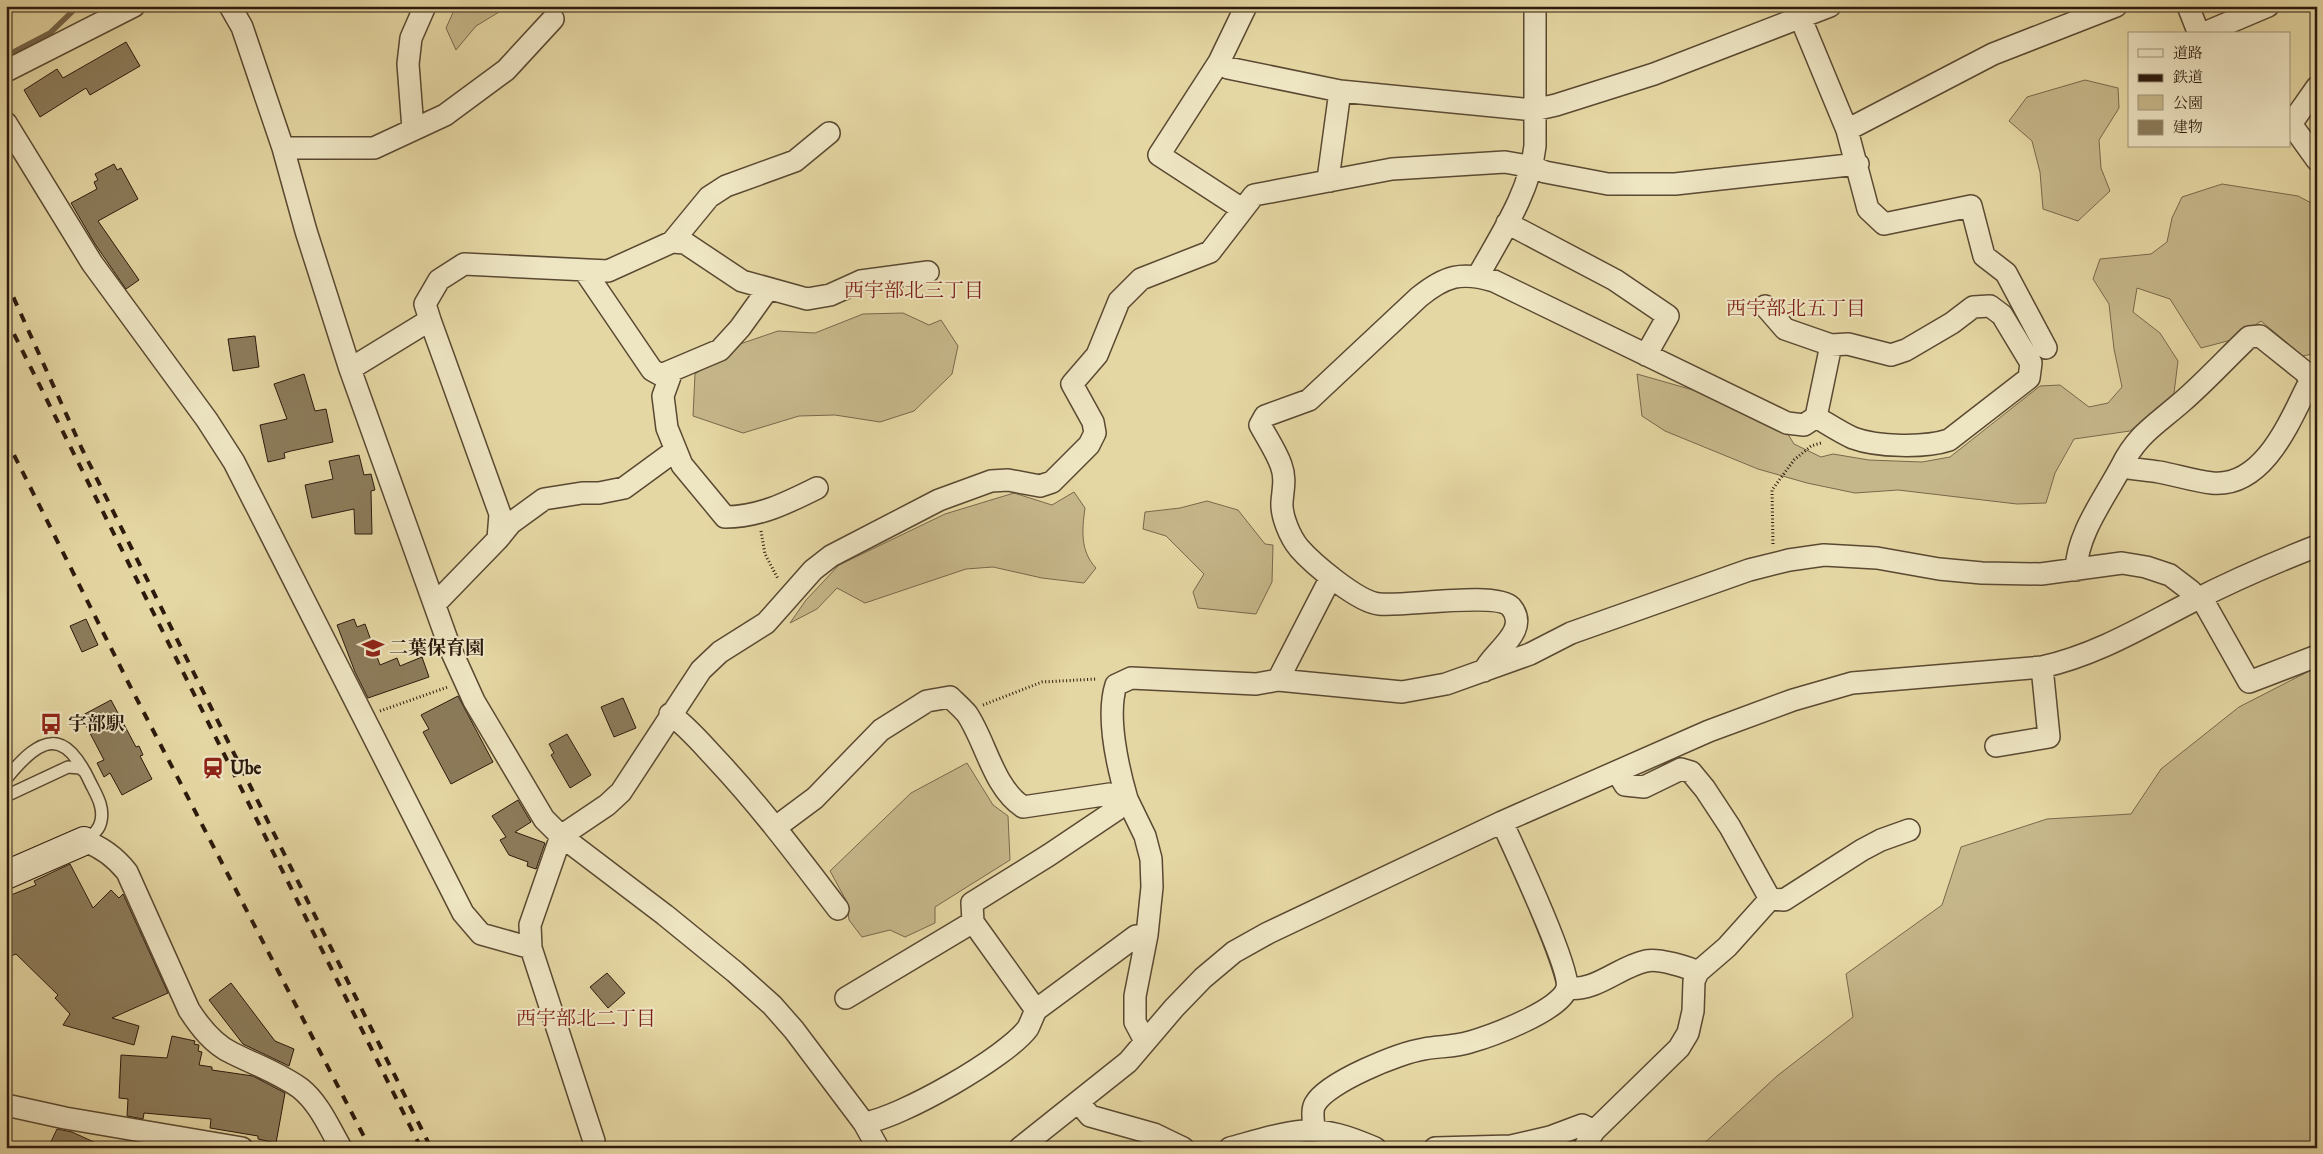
<svg xmlns="http://www.w3.org/2000/svg" width="2323" height="1154" viewBox="0 0 2323 1154" font-family="'IM FELL DW Pica','Noto Serif JP',serif">
	<rect width="100%" height="100%" fill="#e5d7a3"/>
	<filter id="stains"><feTurbulence type="fractalNoise" baseFrequency=".004" numOctaves="4"/><feColorMatrix values="0 0 0 0 .2 0 0 0 0 .09 0 0 0 0 .02 0 0 0 .5 -.17"/></filter>
	<radialGradient id="worn" r=".72"><stop offset=".6" stop-color="#630" stop-opacity="0"/><stop offset="1" stop-color="#630" stop-opacity=".3"/></radialGradient>
	<!-- green -->
	<path fill="#c6b78a" stroke="#79684c" d="M456,6h53l-33,20 -20,24 -10,-22z
		M2085,80l33,8 1,20 -20,32 2,28 9,23 -32,30 -35,-12 -3,-37 -8,-31 -23,-20 18,-24z
		M2222,184l76,12 19,10v147l-14,3 -42,-35 -26,18 -34,9 -31,-49 -33,-11 -4,24 27,21 18,28 -4,32 -44,38 -56,8 -19,34 -9,30 -29,1 -119,-14 -43,3 -48,-10 -49,-14 -93,-38 -23,-15 -5,-42 63,18 86,39 8,13 27,13 12,-3 36,6 53,2 28,-5 90,-71 20,-1 29,22 19,-4 14,-16 -8,-38 -5,-45 -16,-25 7,-20 51,-5 16,-12 5,-24 10,-21z
		M903,313l26,12 12,-5 17,26 -6,28 -38,37 -34,11 -45,-7 -36,1 -56,17 -50,-17 2,-42 45,-30 38,-13 37,2 48,-19z
		M1074,492l11,16c-3,22 -5,43 11,60l-12,15 -42,-5 -49,-11 -27,2 -101,34 -28,-15 -20,21 -27,14 16,-23 33,-35 106,-51 69,-21 38,12z
		M1207,501l31,9 27,34 8,1 -1,37 -16,32 -58,-6 -5,-16 11,-18 -38,-38 -23,-7 2,-17 35,-4z
		M2317,667v481h-618l78,-72 76,-59 -7,-43 96,-69 19,-58 86,-28 84,-5 30,-45 78,-62z
		M967,763l26,42 15,11 2,44 -75,47v16l-30,14 -15,-7 -28,7 -13,-17 -2,-18 -17,-31 81,-78z"/>
	<g fill="none" stroke-linecap="round" stroke-linejoin="round">
		<!-- stream -->
		<path stroke="#756548" stroke-width="5.5" d="M6,56l44,-23 28,-27"/>
	</g>
	<!-- building -->
	<path fill="#8c7c5b" stroke="#2c1a0d" d="M126,42l14,24 -50,29 -4,-7 -46,29 -16,-27 33,-21 6,9z
		M114,164l3,6 4,-2 17,31 -40,22 41,59 -13,9 -31,-45 -24,-41 26,-14 -3,-7 4,-2 -3,-6z
		M255,336l4,31 -26,4 -5,-32z
		M304,374l11,37 11,-2 7,33 -42,9 -7,2 1,5 -17,4 -8,-37 27,-6 -13,-35z
		M359,455l5,20 7,-1 4,16 -4,1 1,43h-17l-1,-25 -42,9 -7,-33 28,-6 -4,-18z
		M86,619l12,26 -16,7 -12,-26z
		M354,619l3,8 8,-3 15,41 17,-7 3,8 22,-9 7,20 -61,21 -13,-26 -18,-47z
		M458,696l35,66 -42,22 -28,-52 6,-3 -8,-14z
		M623,698l13,30 -22,9 -13,-30z
		M111,700l25,47 3,-1 4,9 -3,1 12,23 -30,16 -12,-22 -6,4 -7,-14 7,-3 -23,-44z
		M567,734l24,41 -21,13 -19,-33 3,-2 -5,-9z
		M518,800l13,22 -16,10 30,11 -9,26 -9,-3 1,-4 -19,-7 -9,-15 6,-3 -14,-21z
		M70,864l23,44 18,-18 8,8 4,-4 45,99 -56,25 27,8 -5,19 -71,-20 7,-11 -15,-16 3,-3 -42,-41 -10,4v-61l30,-12 -2,-4z
		M607,973l18,20 -17,15 -18,-21z
		M231,983l44,58 19,8 -5,17 -46,-22 -34,-44z
		M172,1036l23,5 -1,3 5,1 -1,6 4,1 -3,13 13,2v3l41,6 32,17 -9,50 -18,-4v-3l-48,-8 1,-9 -67,-6 -1,6 -16,-3 1,-17 -9,-1 2,-43 46,3z
		M57,1129l15,3 35,16h-59z"/>
	<g fill="none" stroke-linecap="round" stroke-linejoin="round">
		<!-- service casing -->
		<g stroke="#5a4932" stroke-width="14">
			<path id="service" d="M6,779c36,-45 59,-51 85,5 6,12 13,23 10,37 -2,10 -9,14 -17,20
				M6,796l62,-29 12,1 5,4"/>
		</g>
		<!-- minor casing -->
		<g stroke="#5a4932" stroke-width="24">
			<path id="minor" d="M230,6l12,21 41,121 23,83 44,138 100,279 24,53 70,118 17,17 104,79 70,57 37,33 22,25 70,93 14,25
				M1798,6l3,13 46,111 21,79 16,15 87,-18 13,50 22,17 40,75
				M2188,6l11,28
				M2202,34l66,-28
				M1219,62l9,6 112,23 194,19 22,-5 98,-31 176,-68
				M6,71l128,-65
				M6,123l86,140 115,157 27,42 229,451 18,21 50,14
				M2291,124l26,-37
				M2291,124l26,36
				M413,129l-5,-65 3,-26 14,-32
				M1847,130l146,-76 123,-48
				M283,148h91l71,-33 61,-45 47,-51
				M1330,181l-1,-9 11,-81
				M1242,209l-83,-54 60,-93 27,-56
				M1507,223l108,57 53,36 -22,39
				M672,242l13,1 57,38 65,18 23,-4 31,-14 67,-9
				M584,270l68,100 9,5 59,-25 20,-22 28,-39
				M1478,276c22,-40 52,-84 57,-130v-140
				M430,320l70,194 -2,25
				M350,369l80,-49 -5,-16 14,-24 25,-16 144,7 64,-29 37,-45 17,-11 69,-25 34,-28
				M672,371l-9,25 4,32 15,37 43,52c34,0 62,-14 92,-29
				M1816,417l15,-72
				M2076,570c1,-36 28,-71 45,-103 12,2 25,3 38,5 17,3 35,9 53,11 53,5 79,-65 98,-102l-5,-9 -45,-36 -11,1c-22,21 -43,44 -66,64 -26,23 -46,33 -62,66
				M2201,597l48,85 68,-26
				M435,604l63,-65 13,-16 33,-24 38,-6h17l25,-5 52,-38
				M1484,671c8,-19 47,-40 27,-64 -15,-16 -107,0 -132,-3 -21,-2 -66,-40 -80,-56 -9,-11 -18,-32 -17,-46 1,-13 4,-24 -1,-37 -5,-14 -14,-27 -21,-40l5,-9 44,-16 110,-103c26,-21 42,-26 75,-16l293,142 17,2 12,-8c12,7 24,15 37,21 24,9 72,10 96,2l80,-62 2,-15 -29,-48 -12,-9 -17,1 -21,16 -46,27 -15,5 -43,-11 -17,1 -46,-16 -20,-23
				M1278,680l53,-103
				M670,714c18,13 32,30 47,46 44,47 82,98 121,149
				M1996,746l53,-9 -7,-70
				M1617,772l8,13 19,2 37,-18 10,3 14,17 25,38 40,72
				M776,827l39,-29 66,-68 46,-29 23,-4c5,5 12,11 17,17 19,28 26,73 56,93l87,-13 17,5 18,37 6,23 1,28 -5,48 -12,61v26l10,19
				M84,841c18,6 31,16 43,31l62,138c11,17 24,34 43,43 24,12 45,19 68,35 19,15 29,39 41,60
				M973,922l63,88
				M1567,988c29,4 51,-21 79,-27 12,-3 41,6 52,11
				M846,998l127,-76 -1,-19 77,-48 67,-45 11,-11c-9,-31 -21,-83 -11,-114l15,-7 125,6 22,-4 124,12 44,-8 84,-30 41,-21 178,-63 40,-10 35,-5 53,3 62,11 43,4 59,1 81,-11 24,4 24,8 21,16 5,8
				M1079,1103l11,13 64,18 29,14
				M6,1105l59,13 177,30
				M864,1123c36,-5 143,-66 164,-95 3,-6 5,-12 8,-18l100,-74 11,-1
				M1314,1131c0,-8 -3,-20 1,-27 12,-22 84,-51 109,-55 15,-3 31,-2 46,-7 21,-6 92,-32 97,-54 4,-18 -54,-142 -65,-166
				M593,1148l1,-7 -63,-193 -1,-23 31,-89 46,-31 14,-13 80,-122 19,-18 46,-29 47,-53 18,-14 108,-56 52,-19 17,-1 32,6 12,-4 37,-37 6,-12 -2,-11 -21,-38 25,-29 22,-54 22,-22 69,-27 44,-57 138,-26 113,-7 28,5 12,5 63,12h67l183,-20
				M1020,1148l108,-86 46,-54 29,-30 31,-26 34,-19 234,-111 207,-91 84,-31 59,-17 190,-16c55,-12 102,-41 153,-67 39,-20 81,-38 122,-54
				M1230,1148c23,-6 62,-19 85,-17 21,1 41,9 60,17
				M1435,1148l76,-2 39,-9 32,-12 12,6
				M1584,1148l10,-17 85,-83 9,-15 5,-22 1,-30 4,-9 29,-25 43,-48 14,1 78,-50 19,-10 28,-10"/>
		</g>
		<!-- secondary casing -->
		<g stroke="#2c1a0d" stroke-width="30">
			<path id="secondary" d="M6,875l78,-34"/>
		</g>
		<!-- path -->
		<path stroke="#2c1a0d" stroke-width="3" stroke-dasharray="1 2.5" stroke-linecap="butt" d="M761,531l4,23 13,25
			M1773,544l-1,-54 22,-30 17,-14 10,-3
			M983,705l59,-23 55,-3
			M380,711l68,-24"/>
		<!-- service -->
		<use href="#service" stroke="#eee5c3" stroke-width="11"/>
		<!-- minor -->
		<use href="#minor" stroke="#eee5c3" stroke-width="21"/>
		<!-- secondary -->
		<use href="#secondary" stroke="#eee5c3" stroke-width="28"/>
		<!-- rail -->
		<path stroke="#2c1a0d" stroke-width="4" stroke-dasharray="9 9" stroke-linecap="butt" d="M6,281l76,168 349,699
			M6,318l415,830
			M6,439l123,245 241,464"/>
	</g>
	<!-- icons -->
	<defs>
		<g id="school-bare" transform="scale(1.725)"><path d="M0-5L7-2L0 1L-7-2ZM-4 1L0 2.5L4 1V4Q0 6-4 4Z" fill="#8f2418" stroke="#eee5c3" stroke-width="2.5" paint-order="stroke"/></g>
		<g id="bus-bare" transform="scale(1.725)"><path d="M-5-6H5V4H4V6H2V4H-2V6H-4V4H-5ZM-3.5-4V0h7V-4ZM-3.5 1.2v1.5H-2V1.2ZM2 1.2v1.5H3.5V1.2Z" fill="#8f2418" stroke="#eee5c3" stroke-width="2.5" paint-order="stroke"/></g>
		<g id="station-bare" transform="scale(1.725)"><path d="M-3-6H3Q5-6 5-4V2Q5 4 3 4L4.5 6H3L1.5 4h-3L-3 6H-4.5L-3 4Q-5 4-5 2V-4Q-5-6-3-6ZM-3.5-4v3h7v-3ZM-3.5 1v1.5H-2V1ZM2 1v1.5H3.5V1Z" fill="#8f2418" stroke="#eee5c3" stroke-width="2.5" paint-order="stroke"/></g>
	</defs>
	<g fill-rule="evenodd">
		<use href="#school-bare" x="373" y="648"/>
		<use href="#bus-bare" x="51" y="724"/>
		<use href="#station-bare" x="213" y="768"/>
	</g>
	<g text-anchor="middle" dominant-baseline="central" stroke-width="4" stroke-linejoin="round" paint-order="stroke">
		<!-- poi labels -->
		<g font-size="19" font-weight="bold" fill="#2c1a0d" stroke="#eee5c3" text-anchor="start">
			<text x="389" y="648">二葉保育園</text>
			<text x="68" y="724">宇部駅</text>
			<text x="230" y="768">Ube</text>
		</g>
		<!-- neighbourhood labels -->
		<g font-size="20" fill="#7a1f14" stroke="#eee5c3">
			<text x="914" y="291">西宇部北三丁目</text>
			<text x="1796" y="309">西宇部北五丁目</text>
			<text x="586" y="1019">西宇部北二丁目</text>
		</g>
	</g>
	<!-- margin -->
	<rect width="2323" height="1154" fill="none" stroke="#e5d7a3" stroke-width="25"/>
	<rect x="8" y="8" width="2308" height="1139" fill="none" stroke="#2c1a0d" stroke-width="2.5"/>
	<rect x="12" y="12" width="2298" height="1129" fill="none" stroke="#2c1a0d"/>
	<!-- legend -->
	<rect x="2128" y="32" width="162" height="115" fill="#eee5c3" stroke="#a0947a"/>
	<rect x="2138" y="49" width="25" height="8" fill="#eee5c3" stroke="#a0947a"/>
	<text x="2173" y="58" font-size="15" fill="#2c1a0d">道路</text>
	<rect x="2138" y="74" width="25" height="8" fill="#2c1a0d" stroke="#a0947a"/>
	<text x="2173" y="82" font-size="15" fill="#2c1a0d">鉄道</text>
	<rect x="2138" y="95" width="25" height="15" fill="#c6b78a" stroke="#a0947a"/>
	<text x="2173" y="108" font-size="15" fill="#2c1a0d">公園</text>
	<rect x="2138" y="120" width="25" height="15" fill="#8c7c5b" stroke="#a0947a"/>
	<text x="2173" y="132" font-size="15" fill="#2c1a0d">建物</text>
	<rect width="100%" height="100%" filter="url(#stains)"/>
	<rect width="100%" height="100%" fill="url(#worn)"/>
</svg>
